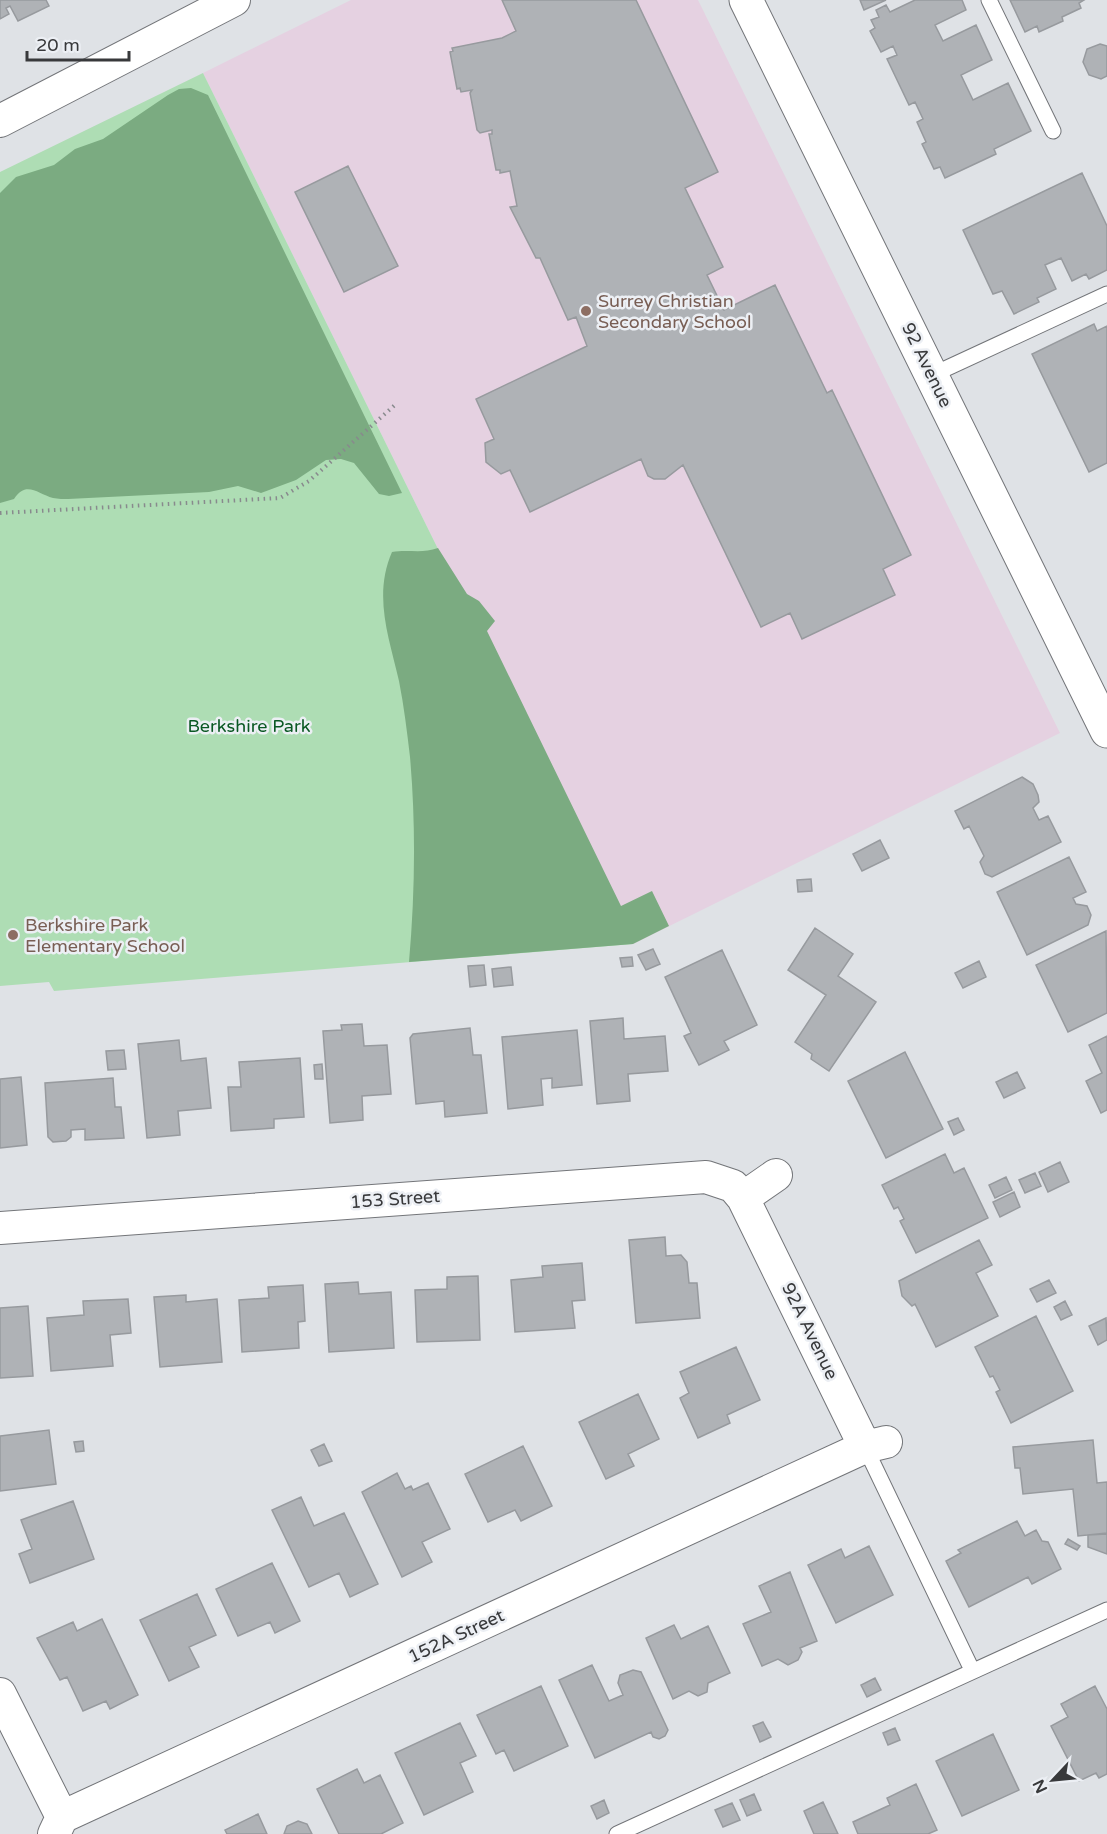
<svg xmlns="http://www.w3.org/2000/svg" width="1107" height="1834" viewBox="0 0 1107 1834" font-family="'Varela Round',sans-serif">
	<rect width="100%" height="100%" fill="#dfe2e6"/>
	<!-- education -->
	<path fill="#e5d1e1" d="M351,0h347l362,733 -427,211 -430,-871z"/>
	<!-- green -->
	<path fill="#aeddb4" d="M203,73l430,871 -579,47 -5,-9 -49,4v-814z"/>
	<!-- forest -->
	<path fill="#7bab81" d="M191,88l17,7 194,398 -13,3 -10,-2 -25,-31 -13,-4 -15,1 -30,20 -35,13 -23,-7 -29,6 -141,7c-4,0 -10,0 -15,-1 -15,-4 -27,-18 -39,1l-14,4v-310l16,-16 38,-12 21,-16 28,-10 65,-44 11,-6z
		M438,548l29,46 12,7 16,20 -8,10 134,275 31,-15 17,35 -36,18 -224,18c6,-68 7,-137 1,-205 -3,-25 -6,-51 -11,-76 -10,-44 -26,-85 -7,-129 16,-3 30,2 46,-4z"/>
	<!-- building -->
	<path fill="#afb2b6" stroke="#979a9e" stroke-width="1.5" d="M0,0h46l3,6 -31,15 -8,-15 -4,2 3,6 -9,5z
		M502,0h134l82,172 -33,16 38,79 -16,8 17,35 51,-25 52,108 5,-3 79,165 -28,14 12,26 -93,44 -12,-26 -29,14 -78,-162 -18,14h-11l-6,-3 -7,-17 -111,53 -20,-42 -9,4 -15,-12 -1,-19 9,-4 -18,-40 111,-53 -11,-29 -8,3 -28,-62h-4l-26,-51 7,-1 -7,-35 -10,2v-3h-4l-7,-36h3v-4l-12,3 -3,-3 -7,-37 2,-3 -11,2 -1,-4 -3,1 -7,-37 3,-1 -1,-3 50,-10 14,-7z
		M860,0h26l-22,10z
		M915,0h47l4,10 -31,15 8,16 33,-16 16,35 -31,15 12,25 35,-17 23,48 -37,18 2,5 -51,24 -5,-11 -6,2 -12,-25 4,-2 -9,-20 6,-3 -8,-17 -6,3 -22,-46 10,-4 -4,-9 -12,6 -11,-21 5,-3 -4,-8 8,-3 -3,-7 10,-5 4,7z
		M1010,0h74l-5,3 2,5 -19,9 1,4 -24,11 -2,-6 -12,6z
		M1100,44l7,2v30l-6,3 -12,-4 -6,-13 4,-13z
		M348,166l50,100 -54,26 -49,-100z
		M1082,173l25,53v44l-18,9 -3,-5 -14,7 -11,-23 -16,7 11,24 -19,9 2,4 -25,12 -12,-23 -9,3 -30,-64z
		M1094,324l3,7 10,-5v137l-18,9 -57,-118z
		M1022,777l11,7 5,11 1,7 -6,6 6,12 9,-4 13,26 -69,35 -7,-3 -5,-12 4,-6 -15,-30 -5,3 -9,-18z
		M880,840l9,18 -27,13 -9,-17z
		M1069,857l17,35 -13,6 3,6 11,2 4,9 -3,10 -61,30 -30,-63z
		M811,879l1,12 -14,1 -1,-12z
		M815,928l38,26 -15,22 38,26 -47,69 -18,-12 1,-5 -17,-12 31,-47 -38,-25z
		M1106,931l1,82 -39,19 -32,-67z
		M653,949l7,15 -14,6 -8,-15z
		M722,950l35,75 -33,16 5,9 -30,15 -15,-29 7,-3 -26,-56z
		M632,957l1,9 -11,1 -2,-9z
		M979,961l7,16 -23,11 -8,-15z
		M484,965l2,20 -16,2 -2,-21z
		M511,967l2,18 -19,2 -2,-18z
		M623,1018l1,21 41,-3 3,35 -40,3 2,27 -33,3 -7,-83z
		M362,1024l2,22 23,-1 4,49 -29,2 1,24 -33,3 -7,-92 19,-1 -1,-5z
		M470,1028l3,27h8l6,58 -42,4 -1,-16 -28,3 -6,-66 3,-4z
		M577,1030l5,55 -30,3v-10l-11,1 2,26 -35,4 -6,-72z
		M1107,1036v74l-6,3 -15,-32 16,-8 -13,-28z
		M179,1040l2,21 25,-3 5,50 -33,3 2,24 -33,3 -9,-94z
		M124,1050l2,19 -18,1 -2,-19z
		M905,1052l38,77 -57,29 -38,-77z
		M300,1058l4,59 -30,2v9l-43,3 -3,-44h13l-2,-25z
		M322,1064l1,15h-8l-1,-14z
		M1017,1072l8,16 -21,10 -8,-16z
		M21,1077l6,68 -27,3v-69z
		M113,1078l2,29h6l3,31 -39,2v-11l-14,1v7l-5,4 -13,1 -5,-5 -3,-54z
		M958,1118l6,12 -10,5 -6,-13z
		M945,1154l9,19 10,-5 24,50 -72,35 -16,-32 4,-2 -6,-12 -4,2 -12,-24z
		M1060,1162l9,20 -21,10 -9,-20z
		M1035,1173l6,13 -16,7 -6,-13z
		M1006,1177l6,13 -17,8 -6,-13z
		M1014,1192l6,15 -20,10 -7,-15z
		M665,1237l1,19 15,-1 6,7 2,21h8l3,35 -64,5 -7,-83z
		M979,1240l13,25 -16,8 22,43 -62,31 -21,-43 -3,2 -10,-10 -3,-15z
		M582,1263l3,37 -13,1 3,27 -60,4 -4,-52 32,-3 -1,-11z
		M478,1276l2,64 -63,2 -2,-52 32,-1v-12z
		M1049,1280l7,13 -19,9 -7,-13z
		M358,1282l1,12 32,-2 3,56 -65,4 -4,-68z
		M303,1285l2,36 -7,1 1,26 -57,4 -3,-52 30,-2 -1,-11z
		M186,1295v7l31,-3 5,63 -62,5 -6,-70z
		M128,1299l3,34 -21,2 3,31 -62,5 -4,-53 37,-3 -1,-14z
		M1065,1301l7,14 -11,5 -7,-13z
		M28,1306l5,70 -33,2v-70z
		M1036,1316l37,75 -62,32 -15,-31 4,-2 -7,-14 -3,1 -15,-30z
		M1106,1318l1,22 -9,5 -9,-19z
		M736,1347l24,53 -33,15 3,8 -32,15 -18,-40 9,-5 -9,-21z
		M638,1394l21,45 -31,15 6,12 -28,13 -27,-57z
		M49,1430l7,54 -56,7v-55z
		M1093,1440l4,43 10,-1v51l-29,3 -5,-47 -50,5 -3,-26h-5l-2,-21z
		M83,1441l1,10 -8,1 -2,-10z
		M324,1444l8,17 -13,5 -8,-16z
		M523,1446l29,60 -31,15 -6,-11 -27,12 -23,-48z
		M397,1473l8,16 6,-3 2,4 15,-7 22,46 -28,13 10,20 -30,15 -40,-85z
		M301,1497l13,29 30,-13 34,71 -28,13 -11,-24 -30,14 -37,-77z
		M73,1501l21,58 -64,24 -11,-29 13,-5 -11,-29z
		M1017,1521l8,15 11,-6 6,11 6,1 13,27 -29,15 -4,-7 -59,30 -23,-46 15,-8 -3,-3z
		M1107,1534v20l-19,-7v-12z
		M1068,1539l12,7 -3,4 -12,-6z
		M869,1546l24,49 -57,28 -28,-58 33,-16 4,9z
		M272,1563l28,58 -25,12 -5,-11 -32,14 -22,-47z
		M790,1572l27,69 -17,7 2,4 -4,8 -10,5 -10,-6 -16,7 -19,-42 28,-12 -12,-26z
		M197,1594l19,41 -27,12 10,20 -30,14 -29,-61z
		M102,1619l36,76 -28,14 -4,-8 -23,10 -16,-34 -7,3 -23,-42 36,-16 4,9z
		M674,1625l7,14 27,-13 22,47 -22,10 -1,9 -9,4 -9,-5 -16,8 -27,-61z
		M592,1665l17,36 14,-6 -5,-12 2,-8 13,-5 8,2 27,58 -3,6 -6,3 -6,-2 -2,-5 -56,26 -36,-78z
		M875,1678l6,12 -14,7 -6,-12z
		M541,1686l27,60 -54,25 -10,-21 -8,4 -19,-39z
		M1095,1686l12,23v65l-8,4 -3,-5 -17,8 -28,-55 17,-9 -7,-13z
		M763,1722l8,15 -11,5 -7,-16z
		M460,1723l16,33 -16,7 13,29 -49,23 -29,-62z
		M895,1728l5,12 -12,5 -5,-12z
		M993,1734l26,56 -57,26 -26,-55z
		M357,1769l7,14 16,-8 23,48 -22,11h-42l-22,-45z
		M916,1784l21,46 -9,4h-70l-5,-12 37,-17 -3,-7z
		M754,1794l7,16 -14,6 -7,-16z
		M604,1800l5,13 -12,6 -6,-13z
		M823,1802l15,32h-24l-10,-23z
		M732,1803l8,17 -17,7 -8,-17z
		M258,1814l9,20h-40l-2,-4z
		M298,1821l9,3 5,10h-28l3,-8z"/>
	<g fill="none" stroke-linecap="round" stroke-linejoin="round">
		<!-- lane casing -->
		<g stroke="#737579" stroke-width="17">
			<path id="lane" d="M989,0l64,131
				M932,375l175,-81
				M865,1447l107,223
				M617,1834l490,-224"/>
		</g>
		<!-- street casing -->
		<g stroke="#737579" stroke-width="34">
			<path id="street" d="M0,121l234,-121
				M743,1198l122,249 21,-5
				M0,1228l706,-51 27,9 10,12 33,-23
				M0,1694l62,123
				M54,1834l8,-17 803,-370"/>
		</g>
		<!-- secondary casing -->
		<g stroke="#737579" stroke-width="35">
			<path id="secondary" d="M746,0l361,731"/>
		</g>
		<!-- path -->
		<path stroke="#888a8d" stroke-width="4" stroke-dasharray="1.5 4.5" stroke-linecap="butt" d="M0,513l280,-15 29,-17 86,-76"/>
		<!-- lane -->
		<use href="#lane" stroke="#fff" stroke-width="15"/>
		<!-- street -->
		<use href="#street" stroke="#fff" stroke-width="32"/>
		<!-- secondary -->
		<use href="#secondary" stroke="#fff" stroke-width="33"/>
	</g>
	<!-- markers -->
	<g fill="#8d6e63" stroke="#eceff4" stroke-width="2">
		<circle cx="586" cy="311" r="6"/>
		<circle cx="13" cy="935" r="6"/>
	</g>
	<g text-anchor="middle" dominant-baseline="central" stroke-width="5" stroke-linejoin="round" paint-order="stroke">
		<!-- education labels -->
		<g font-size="18" fill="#785e54" stroke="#eceff4" text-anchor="start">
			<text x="598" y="301">Surrey Christian<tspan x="598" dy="21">Secondary School</tspan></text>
			<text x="25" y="925">Berkshire Park<tspan x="25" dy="21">Elementary School</tspan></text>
		</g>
		<!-- street labels -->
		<g font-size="18" fill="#38393b" stroke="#eceff4">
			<text transform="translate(927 365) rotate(64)">92 Avenue</text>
			<text transform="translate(395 1199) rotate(-4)">153 Street</text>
			<text transform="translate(810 1331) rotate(64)">92A Avenue</text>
			<text transform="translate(456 1636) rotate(-25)">152A Street</text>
		</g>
		<!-- park labels -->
		<g font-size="18" fill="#0a5823" stroke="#eceff4">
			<text x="249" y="726">Berkshire Park</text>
		</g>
	</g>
	<!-- north arrow -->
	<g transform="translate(1053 1780) rotate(244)" stroke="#eceff4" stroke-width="4.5" paint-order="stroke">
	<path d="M0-4.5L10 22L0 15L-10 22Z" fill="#38393b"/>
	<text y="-9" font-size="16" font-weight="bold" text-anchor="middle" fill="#38393b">N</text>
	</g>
	<!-- scale -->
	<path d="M27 51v9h102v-9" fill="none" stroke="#38393b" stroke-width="3"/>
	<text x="36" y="51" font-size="18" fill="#38393b" stroke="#eceff4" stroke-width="4.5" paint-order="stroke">20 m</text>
</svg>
